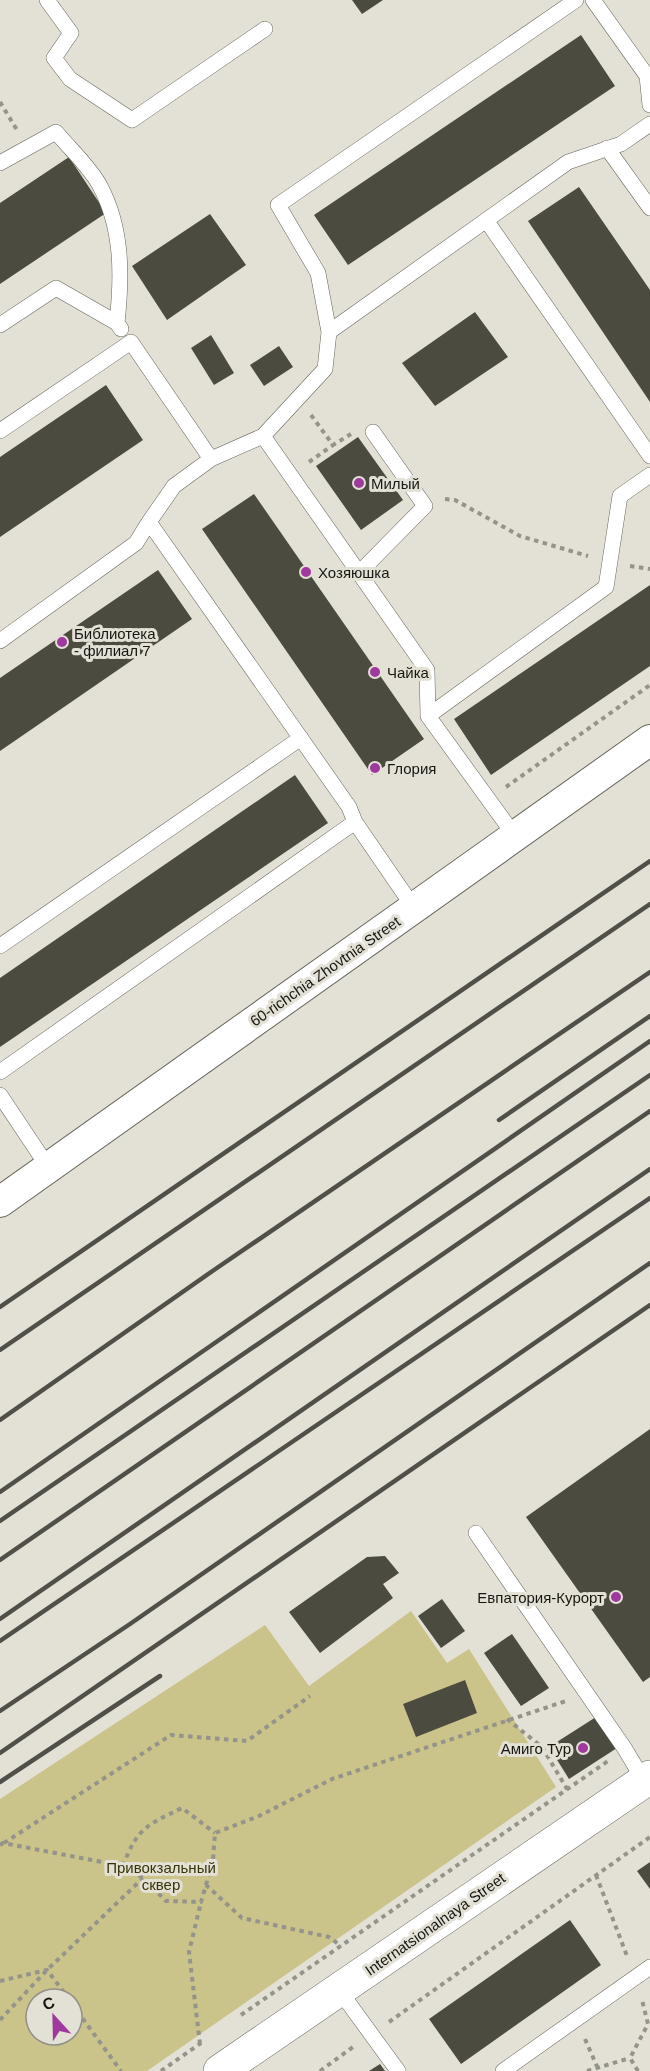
<svg xmlns="http://www.w3.org/2000/svg" width="650" height="2071" viewBox="0 0 650 2071" font-family="Arial,sans-serif">
	<rect width="100%" height="100%" fill="#e3e1d5"/>
	<!-- green -->
	<path fill="#cac38a" fill-rule="evenodd" d="M411,1611l36,52 22,-14 87,138 -409,284h-147v-272l265,-174 44,61zM36,1999h36v36h-36z"/>
	<!-- building -->
	<path fill="#4c4b40" d="M352,0h31l-21,14z
		M581,35l34,51 -267,179 -34,-50z
		M69,157l37,56 -106,71v-81z
		M579,187l71,103v112l-122,-181z
		M210,214l36,51 -79,55 -35,-54z
		M475,312l33,45 -73,49 -33,-43z
		M211,335l23,38 -20,12 -23,-37z
		M279,346l14,21 -29,19 -14,-21z
		M106,385l37,55 -143,97v-80z
		M358,437l45,63 -42,30 -45,-64z
		M254,494l170,245 -52,36 -170,-246z
		M158,570l34,49 -192,132v-73z
		M650,585v81l-159,109 -37,-56z
		M295,775l33,48 -328,224v-69z
		M650,1429v248l-7,5 -117,-165z
		M385,1556l14,17 -16,11 10,14 -73,55 -31,-41 78,-55z
		M442,1599l23,32 -24,17 -23,-32z
		M512,1634l37,54 -28,18 -37,-53z
		M465,1680l12,33 -61,24 -13,-33z
		M596,1717l21,31 -48,31 -20,-32z
		M650,1862v27l-13,-18z
		M570,1920l31,45 -140,99 -32,-45z
		M380,2064l5,7h-16z"/>
	<g fill="none" stroke-linecap="round" stroke-linejoin="round">
		<!-- service casing -->
		<g stroke="#66655a" stroke-width="16">
			<path id="service" d="M47,0l24,33 -17,25 16,21 62,41 133,-91
				M593,0l54,76 3,29
				M607,148l43,60
				M0,163l56,-31c14,17 34,35 44,54 23,43 22,91 17,137
				M486,220l164,236
				M0,325l56,-37 61,35 4,6
				M329,332l239,-170 53,-18 29,-20
				M0,431l131,-89 80,117
				M263,436l164,234 1,46 87,120
				M359,573l66,-67 -52,-74
				M0,641l136,-98 13,-21
				M428,716l178,-129 14,-91 30,-21
				M355,822l-6,-15 -200,-285 25,-36 37,-27 52,-23 62,-67 4,-37 -11,-59 -40,-68 298,-205
				M0,946l301,-208
				M0,1072l355,-250 59,86
				M0,1095l48,72
				M476,1533l149,216 19,32
				M339,1990l59,81
				M503,2071l147,-104"/>
		</g>
		<!-- minor casing -->
		<g stroke="#66655a" stroke-width="32">
			<path id="minor" d="M0,1202l650,-462"/>
		</g>
		<!-- secondary casing -->
		<g stroke="#66655a" stroke-width="34">
			<path id="secondary" d="M220,2071l430,-294"/>
		</g>
		<!-- path -->
		<path stroke="#95948b" stroke-width="4" stroke-dasharray="4.5 4.5" stroke-linecap="butt" d="M0,102l17,28
			M311,415l22,30 18,-11
			M309,462l24,-17
			M445,499l10,1 65,36 68,20
			M630,566l20,3
			M506,787l144,-102
			M507,1719l35,28 25,42
			M4,1843l167,-108 76,6 63,-45
			M0,1845l3,-2 120,23 20,12 23,23 35,1 5,-17 36,33 87,19 12,9
			M123,1866c14,-38 24,-41 59,-58l33,25
			M596,1875l31,81
			M206,1885l7,-25 2,-27 44,-17 73,-37 234,-78
			M0,1981l47,-11 22,29
			M72,2004l49,67
			M241,2015l367,-254
			M0,2020l47,-50 96,-92
			M389,2022l261,-185
			M585,2039l14,32
			M200,2044l-11,-92 12,-50
			M161,2071l40,-28
			M320,2071l33,-24
			M587,2071l43,-13
			M638,2071l-8,-13 18,-34 -6,-24"/>
		<!-- service -->
		<use href="#service" stroke="#fff" stroke-width="15"/>
		<!-- minor -->
		<use href="#minor" stroke="#fff" stroke-width="30"/>
		<!-- secondary -->
		<use href="#secondary" stroke="#fff" stroke-width="33"/>
		<!-- rail -->
		<path stroke="#514f49" stroke-width="4.5" d="M499,1120l151,-104
			M0,1307l650,-446
			M0,1350l650,-446
			M0,1420l214,-150 436,-298
			M0,1492l650,-451
			M0,1521l650,-446
			M0,1560l650,-449
			M0,1619l650,-450
			M0,1641l650,-443
			M0,1711l130,-87 520,-361
			M0,1753l650,-448
			M0,1782l160,-106"/>
	</g>
	<!-- markers -->
	<g fill="#9f399d" stroke="#e3e1d5" stroke-width="2">
		<circle cx="359" cy="483" r="6"/>
		<circle cx="306" cy="572" r="6"/>
		<circle cx="62" cy="642" r="6"/>
		<circle cx="375" cy="672" r="6"/>
		<circle cx="375" cy="768" r="6"/>
		<circle cx="616" cy="1597" r="6"/>
		<circle cx="583" cy="1748" r="6"/>
	</g>
	<g text-anchor="middle" dominant-baseline="central" stroke-width="6" stroke-linejoin="round" paint-order="stroke">
		<!-- poi labels -->
		<g font-size="15" fill="#171612" stroke="#e3e1d5" text-anchor="start">
			<text x="371" y="483">Милый</text>
			<text x="318" y="572">Хозяюшка</text>
			<text x="74" y="633">Библиотека<tspan x="74" dy="17">- филиал 7</tspan></text>
			<text x="387" y="672">Чайка</text>
			<text x="387" y="768">Глория</text>
			<text x="604" y="1597" text-anchor="end">Евпатория-Курорт</text>
			<text x="571" y="1748" text-anchor="end">Амиго Тур</text>
		</g>
		<!-- street labels -->
		<g font-size="15" fill="#171612" stroke="#e3e1d5">
			<text transform="translate(325 971) rotate(-35)">60-richchia Zhovtnia Street</text>
			<text transform="translate(435 1924) rotate(-35)">Internatsionalnaya Street</text>
		</g>
		<!-- park labels -->
		<g font-size="15" fill="#383307" stroke="#e3e1d5">
			<text x="161" y="1867">Привокзальный<tspan x="161" dy="17">сквер</tspan></text>
		</g>
	</g>
	<!-- north arrow -->
	<g transform="translate(54 2017) rotate(338)"><circle r="28" fill="#e3e1d5" stroke="#919087" stroke-width="1.5"/>
	<path d="M0-4.5L10 22L0 15L-10 22Z" fill="#9f399d"/>
	<text y="-9" font-size="16" font-weight="bold" text-anchor="middle" fill="#171612">С</text>
	</g>
</svg>
